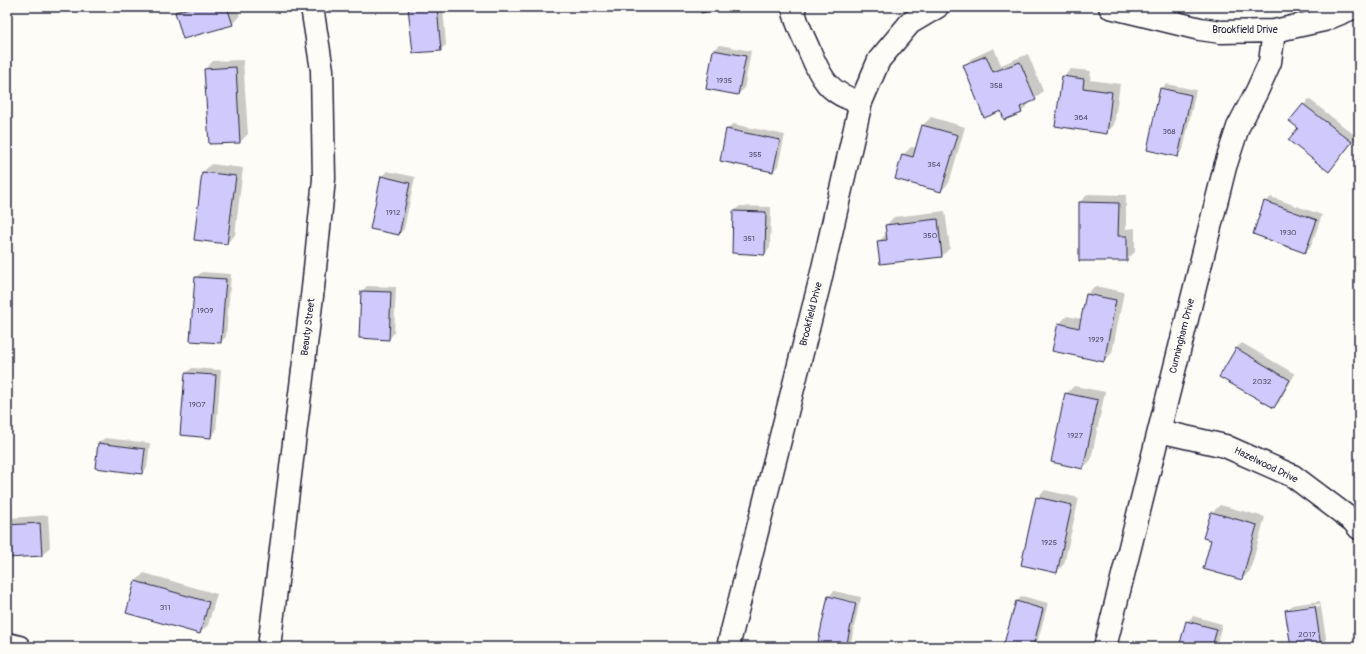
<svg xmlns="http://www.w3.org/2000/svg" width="1366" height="654" viewBox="0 0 1366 654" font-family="Pangolin,sans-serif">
	<rect width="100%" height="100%" fill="#fdfcf7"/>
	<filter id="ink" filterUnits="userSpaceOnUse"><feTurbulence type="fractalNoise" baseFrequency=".025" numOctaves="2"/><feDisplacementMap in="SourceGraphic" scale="8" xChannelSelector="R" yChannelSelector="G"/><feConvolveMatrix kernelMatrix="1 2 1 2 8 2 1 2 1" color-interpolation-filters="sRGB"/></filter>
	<g filter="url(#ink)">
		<!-- shadow -->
		<path fill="#0003" fill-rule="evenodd" d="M182,7h55l3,9 -8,8 -56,-11z
			M409,7h34l3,38 -6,5z
			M720,45l31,6 -7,38 -6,5 -24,-44z
			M994,48l7,17 27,-11 15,37 -8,8 -7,3 1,2 -8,8 -20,-2 -37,-44 8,-8z
			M243,60l5,74 -8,8 -35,-73 8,-8z
			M1071,69l20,2 -1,9 30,4 -6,41 -8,8 -43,-56z
			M1166,84l30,6 -13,60 -6,5 -16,-66z
			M1309,99l48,38 -28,34 -30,-43 5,-23z
			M931,117l34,10 -16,56 -8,8 -38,-36 8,-8 6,1 6,-23z
			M733,124l52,11 -7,31 -5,5 -46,-42z
			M211,164l32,4 -8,67 -8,8 -24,-71z
			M387,171l28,6 -11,52 -5,5 -18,-57z
			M1088,194l38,1v34l9,-1v24l-9,8 -46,-58z
			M1271,197l51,18 -11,31 -6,6 -40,-50z
			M740,206l31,1 -1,41 -5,6 -32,-2 1,-41z
			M945,211l5,37 -8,8 -64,-14 9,-9 -1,-8 8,-8z
			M202,272l29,2 -5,63 -6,5 -24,-65z
			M367,286l29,1 -2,46 -5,6 -29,-1 2,-47z
			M1095,286l29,6 -12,61 -8,8 -45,-37 8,-8 15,3 5,-25z
			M1242,343l53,31 -16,28 -5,5 -38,-59z
			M192,368l29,2 -5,61 -5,6 -25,-64z
			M1074,386l31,6 -14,68 -8,8 -17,-74z
			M105,438l45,5 -3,25 -5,5 -46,-6 3,-24z
			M1045,490l34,8 -15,66 -8,8 -19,-74z
			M7,505h3l1,13 37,-3 2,32 -8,8 -35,2z
			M1220,505l45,12 -15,54 -8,8 -30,-40v-26z
			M144,573l73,21 -9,31 -8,8 -73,-21 9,-31z
			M834,591l27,6 -1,6 -29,-7v2l28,6 -9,43h-32l10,-50z
			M1022,596l26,7 -12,44h-32l13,-46z
			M1320,601l7,43 -3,3h-32l-6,-36 6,-6zM1320,604v2l-29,4v-2z
			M1193,616l29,8 -6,23h-36l7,-25z"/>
		<!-- building -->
		<path fill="#d0cafc" stroke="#22223b" d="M193,7h34l6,18 -50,14 -8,-27z
			M408,7h29l4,44 -28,2z
			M700,7h31l-30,6z
			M713,50l33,6 -8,39 -32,-6z
			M986,56l7,16 27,-10 16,38 -16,7 2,6 -18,7 -3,-9 -17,7 -21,-53z
			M236,67l4,76 -31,1 -5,-75z
			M1062,76l22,3 -1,9 29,4 -5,42 -52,-8z
			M1160,88l31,7 -13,62 -31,-7z
			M1303,104l49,38 -23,30 -41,-32 10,-12 -9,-7z
			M922,125l36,10 -17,57 -46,-13 7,-25 11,3z
			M726,129l54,11 -7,32 -53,-11z
			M202,172l34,4 -9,68 -33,-4z
			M381,176l29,7 -11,52 -29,-6z
			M1264,201l53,19 -12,33 -52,-19z
			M1079,202l40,1 -1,33h9v25h-48z
			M733,211l33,1 -1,43 -33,-2z
			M938,219l4,38 -62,7 -3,-23 10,-1 -2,-15z
			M195,277l31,2 -5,64 -31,-2z
			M361,291l30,1 -2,48 -30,-2z
			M1086,294l30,6 -12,62 -52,-11 6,-28 21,5z
			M1236,348l54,32 -16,28 -55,-31z
			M185,373l31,2 -5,63 -31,-3z
			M1065,393l33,7 -15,69 -32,-7z
			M98,443l47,6 -3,25 -47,-6z
			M1036,497l36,8 -15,68 -36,-8z
			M1211,512l46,13 -15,55 -39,-11 8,-29 -8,-2z
			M40,523l2,33 -35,2v-33z
			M135,581l74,21 -9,32 -74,-21z
			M828,596l28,7 -10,44h-29z
			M1016,601l27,8 -10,38h-30z
			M1315,606l6,41h-30l-6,-37z
			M1186,621l31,8 -5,18h-33z"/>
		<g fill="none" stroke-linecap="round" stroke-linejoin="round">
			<!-- street casing -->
			<g stroke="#22223b" stroke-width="25">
				<path id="street" d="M793,7c2,13 8,25 14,38 13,30 19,49 54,57
					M1110,7l90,22 21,3 53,-1 50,-11 31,-13
					M1159,431l66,15 68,30 60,45 6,7
					M7,644l12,3
					M269,647l44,-359 11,-109 -2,-109 -10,-63
					M728,647l92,-366 41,-179 18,-42 31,-37 27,-16
					M1105,647l120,-480 13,-40 19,-36 13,-29 4,-31"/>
			</g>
			<!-- street -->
			<use href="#street" stroke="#fdfcf7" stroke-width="22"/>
		</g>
	</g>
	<g text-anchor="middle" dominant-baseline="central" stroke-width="3" stroke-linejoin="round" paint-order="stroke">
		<!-- number labels -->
		<g font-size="8" fill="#4e4c6b">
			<text x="724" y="80">1935</text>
			<text x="996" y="85">358</text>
			<text x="1081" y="117">364</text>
			<text x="1169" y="131">368</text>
			<text x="755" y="154">355</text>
			<text x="934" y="164">354</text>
			<text x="393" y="212">1912</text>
			<text x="1288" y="232">1930</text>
			<text x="930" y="235">350</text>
			<text x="749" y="238">351</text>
			<text x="205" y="310">1909</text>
			<text x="1096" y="339">1929</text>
			<text x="1262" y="381">2032</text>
			<text x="197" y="404">1907</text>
			<text x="1075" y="435">1927</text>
			<text x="1049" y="542">1925</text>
			<text x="165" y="607">311</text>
			<text x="1307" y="634">2017</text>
		</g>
		<!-- street labels -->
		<g font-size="10" fill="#22223b" stroke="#fdfcf7">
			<text x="1245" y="30">Brookfield Drive</text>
			<text transform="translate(811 314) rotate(-76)">Brookfield Drive</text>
			<text transform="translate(308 327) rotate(-83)">Beauty Street</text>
			<text transform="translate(1182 336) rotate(-76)">Cunningham Drive</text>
			<text transform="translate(1266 465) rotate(26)">Hazelwood Drive</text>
		</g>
	</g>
	<!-- margin -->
	<rect width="1366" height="654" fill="none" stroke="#fdfcf7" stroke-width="24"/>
	<rect x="12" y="12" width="1342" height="630" fill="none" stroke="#22223b" stroke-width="1.5" filter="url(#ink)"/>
</svg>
